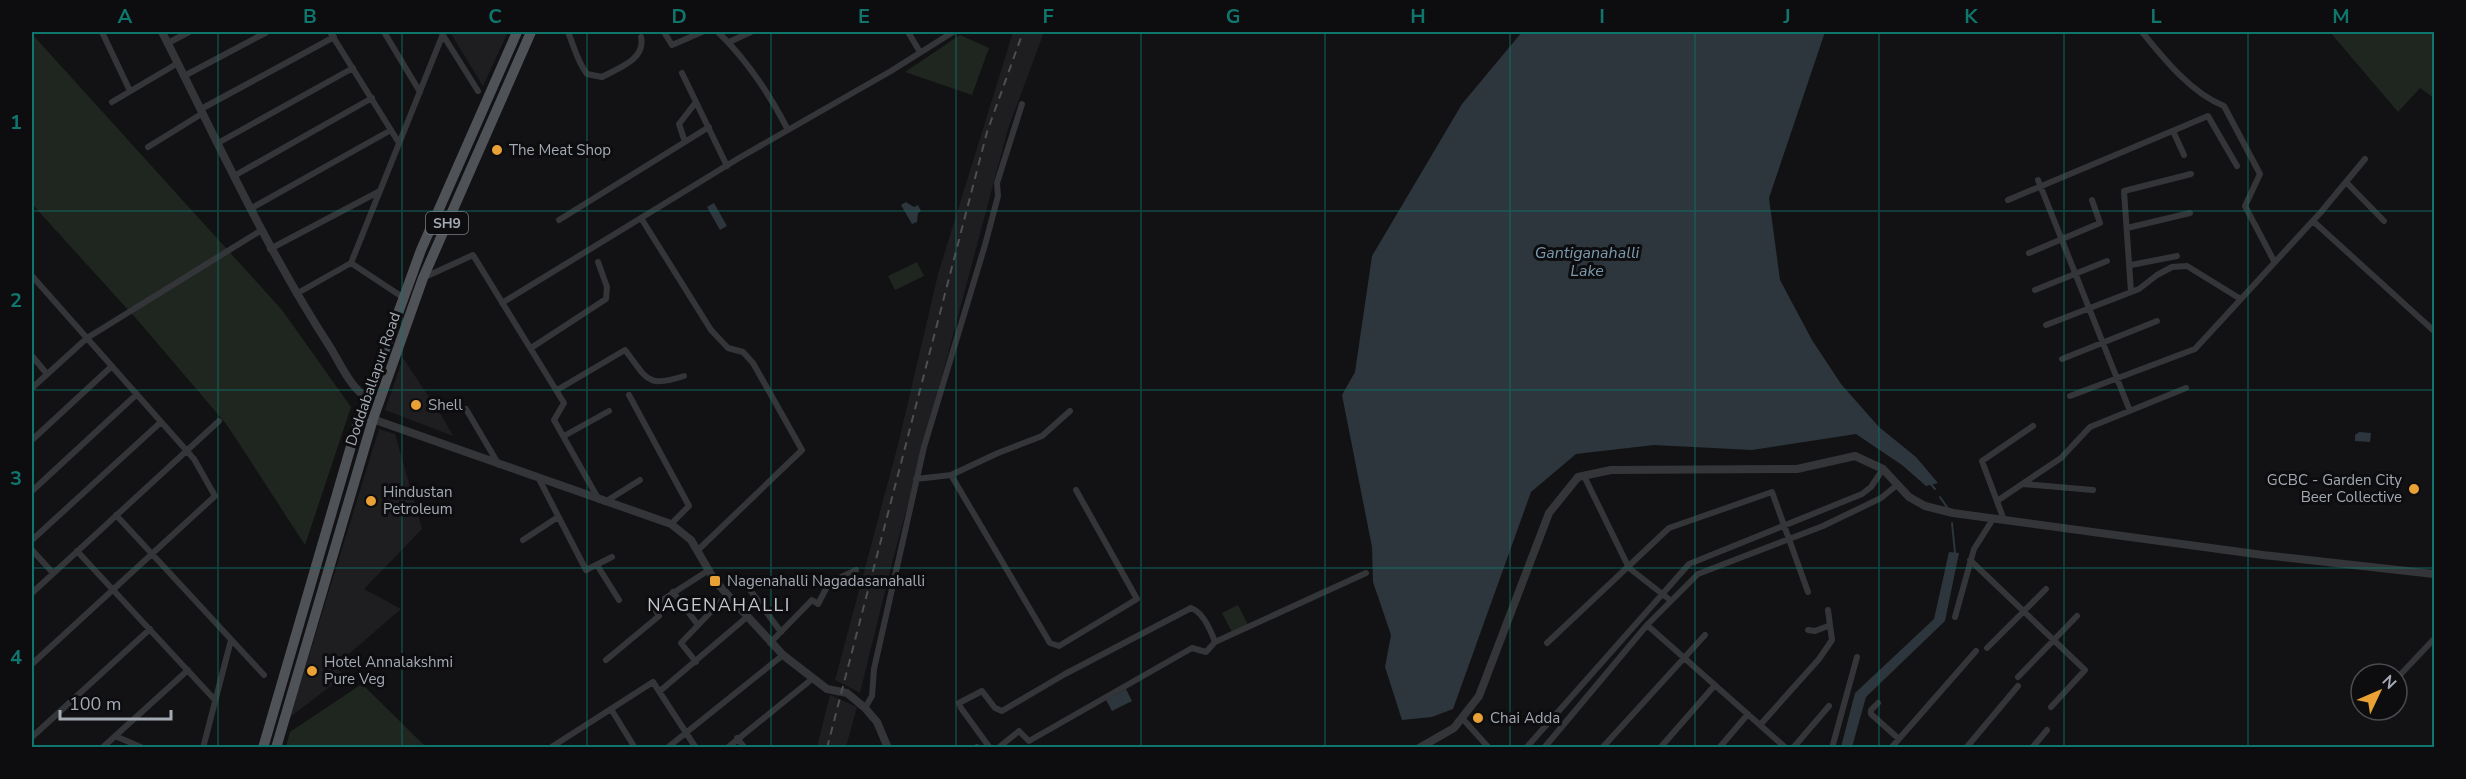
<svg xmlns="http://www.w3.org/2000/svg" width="2466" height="779" viewBox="0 0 2466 779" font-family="'Nunito Sans',sans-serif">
	<rect width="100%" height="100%" fill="#121214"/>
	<!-- built -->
	<path fill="#1e1e21" d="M450,32h58l-25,54z
		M1013,32h31l-36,97 -117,438 -31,126 -25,-13 64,-239 39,-167z
		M403,358l40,60 10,18 -68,-26z
		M379,429l16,5 27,95 -58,60 37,20 -66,57 9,10 -54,41z
		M830,695l27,12 -11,40h-29z"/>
	<!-- green -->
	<path fill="#1f261f" d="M2330,32h104v66l-14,-10 -22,24z
		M32,34l250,276 69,97 -46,138 -78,-120 -87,-102 -108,-119z
		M960,35l29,13 -17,47 -67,-23z
		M917,262l7,14 -29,14 -7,-14z
		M1238,605l11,22 -16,7 -11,-21z
		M362,684l64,63h-140l4,-15z"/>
	<!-- water -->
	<path fill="#2c363c" d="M1522,32h303l-56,166 11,82 32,60 29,44 38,43 37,30 22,26 -12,3 -24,-21 -46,-31 -104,16 -98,-5 -78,9 -45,38 -78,217 -21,8 -30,3 -17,-53 6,-32 -18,-53 -1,-35 -30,-152 13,-23 17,-116 90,-152z
		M906,202l8,5 4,-2 3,6 -3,2 -1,9 -5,2 -11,-19z
		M714,203l13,23 -7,4 -13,-23z
		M2359,432l12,1 -1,9 -15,-1v-6z
		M1949,552l10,1 -14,68 -79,76 -14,50h-11l14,-54 79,-74z
		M1126,689l6,12 -20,10 -6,-11z"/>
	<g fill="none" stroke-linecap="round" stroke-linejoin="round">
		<!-- stream -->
		<path stroke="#2c363c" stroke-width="2" d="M1930,483l5,6
			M1940,497l9,13
			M1952,523l3,30"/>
		<!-- minor -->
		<path stroke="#333538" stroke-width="6" d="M102,32l28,59
			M330,32l69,111
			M384,32l36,60
			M441,32l37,59
			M568,32c6,14 9,29 19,42l15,3c17,-9 44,-18 39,-40
			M664,32l8,13 30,-13
			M718,32c30,29 51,61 70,98
			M908,32l12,20
			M2142,32c22,27 49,61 82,74l36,68 -15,32 29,55
			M729,42l22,-10
			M168,43l21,-11
			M682,73l14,29 -17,22 6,18
			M184,76l83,-44
			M112,102l66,-39
			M696,102l31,64
			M201,109l133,-72
			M2173,131l11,24
			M218,143l135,-75
			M148,147l55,-34
			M234,176l138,-78
			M2038,180l92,231
			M2346,182l38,39
			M2008,200l200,-84 29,50
			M250,209l141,-79
			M641,218l70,112 17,18 15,4 10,11 49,87 -104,100
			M559,220l150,-93
			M2313,221l121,110
			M2127,228l63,-15
			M270,249l110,-58
			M2029,253l71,-30 -8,-23
			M351,263l53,35
			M2131,265l46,-9
			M32,276l162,183 21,37 -183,168
			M425,277l48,-22 91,148 -10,17 45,80
			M2035,290l72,-29
			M2131,292l-7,-101 67,-17
			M296,294l55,-31 92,-229
			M502,303l237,-145 152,-87 62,-39
			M2046,325l93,-36 18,-14 15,-8 15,-1 52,32
			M531,348l75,-49 1,-12 -9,-25
			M32,356l15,18
			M2062,359l95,-38
			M32,388l55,-50 173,-107
			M557,390l68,-40c22,28 21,39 59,26
			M629,395l60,111 -18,18
			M2070,396l125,-47 126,-137 44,-53
			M466,409l33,56
			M564,436l45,-25
			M32,440l80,-74
			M951,475l99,168 9,3 78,-47 -61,-109
			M1584,476l45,92 41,32
			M539,479l47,91 26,-13
			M916,479l35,-4 47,-22 44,-17 28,-25
			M2023,484l70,6
			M32,491l105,-97
			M1997,501l64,-43 29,-31 96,-39
			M605,502l35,-22
			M116,515l148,160
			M2004,520l-22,-59 51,-35
			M32,540l129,-118
			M523,540l35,-23
			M32,550l21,23
			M77,551l138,149
			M1970,560l115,110 -34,37
			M597,565l22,35
			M745,583l36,49
			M673,592l25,33
			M32,593l187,-172
			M1955,617l19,-68 19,-30
			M1647,625l139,123
			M1808,630l7,1 13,-5
			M1215,642l151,-69
			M770,643l42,-43 6,4 11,-21 27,-13
			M1547,643l122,-115 103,-36 36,100
			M1987,648l59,-59
			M606,660l53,-44 -6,-10 56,-36
			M696,662l-15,-19 46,-48
			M2399,676l35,-37
			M2018,677l59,-61
			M660,691l87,-74
			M1878,703l-7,7v4l28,25
			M865,708l7,-12 2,-27 50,-222 61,-202 13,-49 -1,-13 25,-79
			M611,709l24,39
			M1462,718l27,30
			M1760,725l59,-66 13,-19 -4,-30
			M115,736l28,12
			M32,737l118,-108
			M737,738l8,10
			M102,748l86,-78
			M203,748l28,-108
			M550,748l103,-66 43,66
			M667,748l116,-93
			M727,748l85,-69
			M977,748v-1
			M990,748l-29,-40 -2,-5 23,-12 13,17 7,3 63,-37 126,-66c12,4 20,23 24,34l-9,10 -14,-4 -163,93 -10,-10 -21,17
			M1526,748l163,-184 173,-70 9,-7 12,-18
			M1544,748l103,-123 51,-51 125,-48 58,-28 16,-13
			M1602,748l103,-113
			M1660,748l55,-63
			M1719,748l29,-34
			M1793,748l36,-42
			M1832,748l25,-91
			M1891,748l85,-97
			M1966,748l52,-62
			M2032,748l15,-18"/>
		<!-- tertiary -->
		<path stroke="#333538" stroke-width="8" d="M162,32c54,106 103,215 168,315 10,16 21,42 38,51
			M361,415l310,109 20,16 24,41 68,74 44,34 20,4 18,15 12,14 11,26
			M1419,748l35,-20 25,-32 70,-183 29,-36 33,-7 186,-1 58,-13 28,13 26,28 16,9 28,7 310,42 171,19"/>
		<!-- primary -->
		<path stroke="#4f5257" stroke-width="10" d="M263,748l93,-319 65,-179 96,-218
			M276,748l97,-329 50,-141 108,-246"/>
		<!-- rail -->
		<path stroke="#4c4f53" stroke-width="2" stroke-dasharray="8 6" stroke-linecap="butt" d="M827,748l160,-616 36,-100"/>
	</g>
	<!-- grid -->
	<path fill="none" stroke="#0f766e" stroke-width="1.5" stroke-opacity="0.55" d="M218,32v716M402,32v716M587,32v716M771,32v716M956,32v716M1141,32v716M1325,32v716M1510,32v716M1695,32v716M1879,32v716M2064,32v716M2248,32v716M32,211h2402M32,390h2402M32,568h2402"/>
	<!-- markers -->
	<g fill="#e9a035" stroke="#0d0d0f" stroke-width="2">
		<circle cx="497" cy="150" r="6"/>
		<circle cx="416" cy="405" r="6"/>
		<circle cx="2414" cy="489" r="6"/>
		<circle cx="371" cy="501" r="6"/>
		<rect x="709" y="575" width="12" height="12" rx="3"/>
		<circle cx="312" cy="671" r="6"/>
		<circle cx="1478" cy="718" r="6"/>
	</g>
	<g text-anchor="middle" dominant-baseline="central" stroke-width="6" stroke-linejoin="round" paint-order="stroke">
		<!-- shield labels -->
		<rect fill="#0d0d0f" stroke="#777b82" stroke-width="1.5" x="426" y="212" width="42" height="22" rx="4.5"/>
		<g font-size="14" font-weight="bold" fill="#a4aab4">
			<text x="447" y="223">SH9</text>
		</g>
		<!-- poi labels -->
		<g font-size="15" fill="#a4aab4" stroke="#0d0d0f" text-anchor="start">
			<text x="509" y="150">The Meat Shop</text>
			<text x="428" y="405">Shell</text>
			<text x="2402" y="480" text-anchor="end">GCBC - Garden City<tspan x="2402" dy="17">Beer Collective</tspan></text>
			<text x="383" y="492">Hindustan<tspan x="383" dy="17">Petroleum</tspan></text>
			<text x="727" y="581">Nagenahalli Nagadasanahalli</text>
			<text x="324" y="662">Hotel Annalakshmi<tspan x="324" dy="17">Pure Veg</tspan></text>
			<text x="1490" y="718">Chai Adda</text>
		</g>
		<!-- street labels -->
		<g font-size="15" fill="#a4aab4" stroke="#0d0d0f">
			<text transform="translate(373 379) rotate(-71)">Doddaballapur Road</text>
		</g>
		<!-- water labels -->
		<g font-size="16" font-style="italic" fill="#7c9aae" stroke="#0d0d0f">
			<text x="1587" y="253">Gantiganahalli<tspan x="1587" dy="18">Lake</tspan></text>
		</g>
		<!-- quarter labels -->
		<g font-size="18" letter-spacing="1.5" fill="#c5c9d0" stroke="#0d0d0f">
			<text x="719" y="605">NAGENAHALLI</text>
		</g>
	</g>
	<!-- border -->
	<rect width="2466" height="779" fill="none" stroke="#0d0d0f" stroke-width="66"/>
	<!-- north arrow -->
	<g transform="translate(2379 692) rotate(46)"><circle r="28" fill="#0d0d0f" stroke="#494c51" stroke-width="1.5"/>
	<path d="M0-4.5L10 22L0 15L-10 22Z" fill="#e9a035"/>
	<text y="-9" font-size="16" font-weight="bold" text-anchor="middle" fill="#a4aab4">N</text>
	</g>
	<!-- scale -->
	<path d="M60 710v9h111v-9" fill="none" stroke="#a4aab4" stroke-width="3"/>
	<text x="69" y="710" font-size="18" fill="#a4aab4" stroke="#0d0d0f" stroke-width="4.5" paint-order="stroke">100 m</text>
	<rect x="33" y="33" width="2400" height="713" fill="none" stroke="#0f766e" stroke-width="2"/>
	<g font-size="20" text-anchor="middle" font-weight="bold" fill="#0f766e">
		<text x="125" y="23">A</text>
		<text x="310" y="23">B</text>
		<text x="495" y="23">C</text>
		<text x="679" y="23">D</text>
		<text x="864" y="23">E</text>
		<text x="1048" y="23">F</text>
		<text x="1233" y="23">G</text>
		<text x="1418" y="23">H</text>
		<text x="1602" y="23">I</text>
		<text x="1787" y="23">J</text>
		<text x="1971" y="23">K</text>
		<text x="2156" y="23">L</text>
		<text x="2341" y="23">M</text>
		<text x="16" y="129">1</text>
		<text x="16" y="307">2</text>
		<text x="16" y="485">3</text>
		<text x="16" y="664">4</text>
	</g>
</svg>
